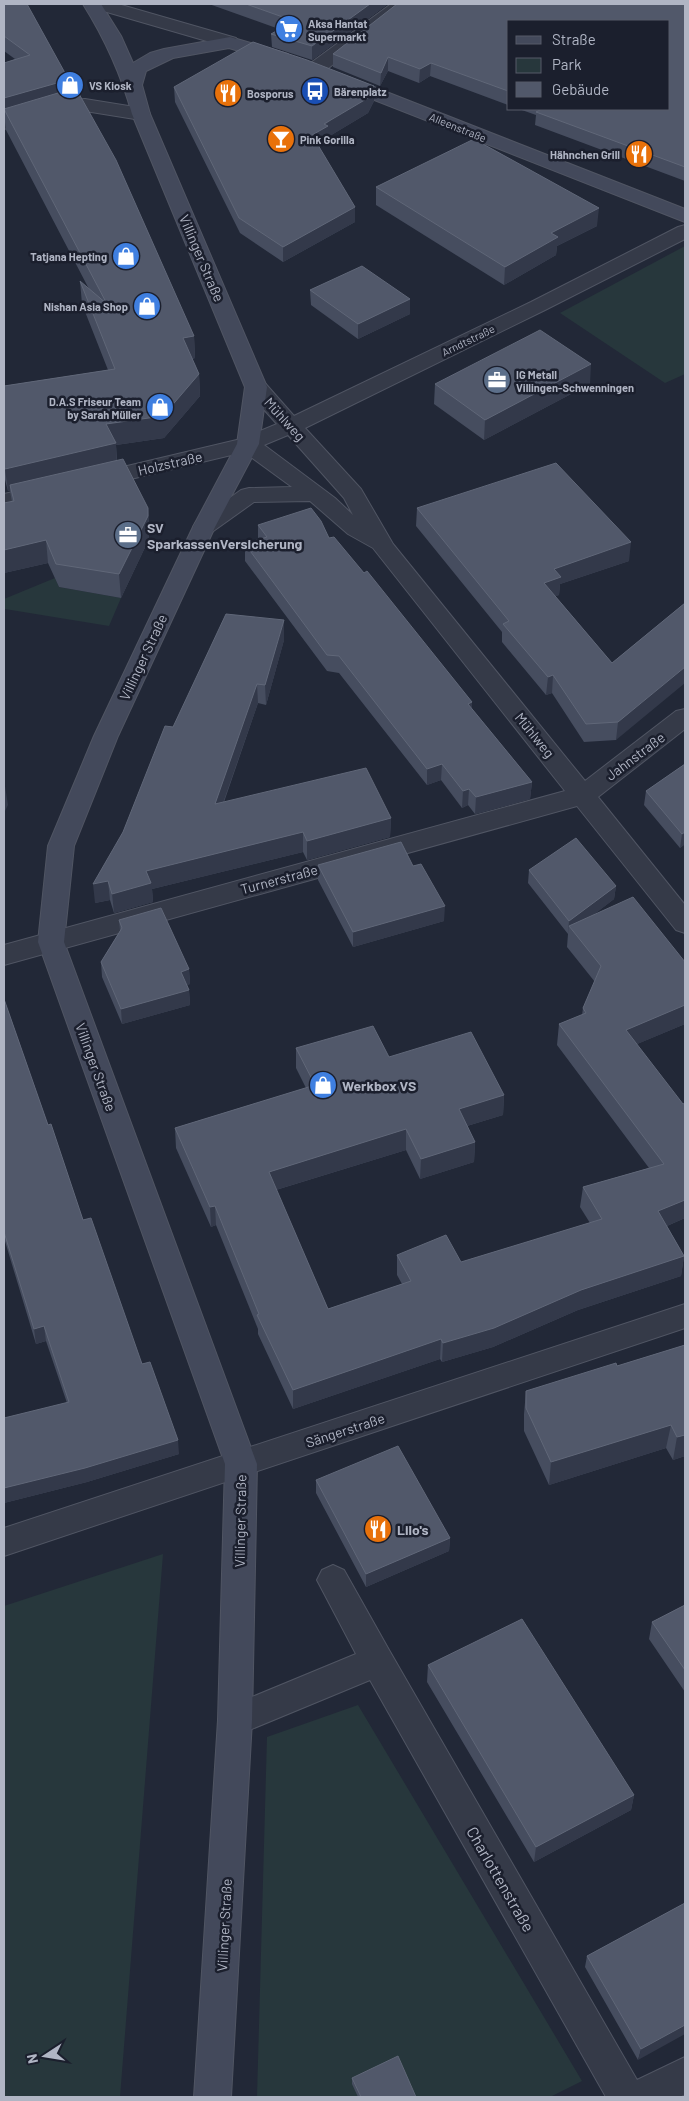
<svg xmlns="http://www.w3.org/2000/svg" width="689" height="2101" viewBox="0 0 689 2101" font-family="Barlow,sans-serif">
	<rect width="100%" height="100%" fill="#222837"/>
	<!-- green -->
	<path fill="#27373c" d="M685,246v128l-20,9 -105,-70z
		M55,578l4,9 62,11 -12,28 -104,-17 -1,-10z
		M163,1554l-43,543h-116v-491z
		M358,1705l224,376 -32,16h-293l10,-360z"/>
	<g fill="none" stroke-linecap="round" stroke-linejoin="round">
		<!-- street casing -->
		<g stroke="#505563" stroke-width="2">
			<path id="street" d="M90,4h28l118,34 3,4 -3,4 -6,1 -6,-1 -131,-38z
				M391,4h20l-89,69 -7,2 -7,-2 -2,-4 2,-4z
				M85,99l56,9 7,2 2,4 -2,4 -7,2 -56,-9 -25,2 -56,16v-12l55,-16z
				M685,225v14l-140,71 -240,118 56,61 32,55 192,237 91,-70 9,-2v20l-87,68 87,108v28l-9,-3 -99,-124 -573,159v-20l561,-154 -192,-243 -25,-14 -38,-33 -56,1 -42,30 -8,2 -8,-2 -3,-5 3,-5 45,-32 8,-2 43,-1 -48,-35 -151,36 -8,-2 -3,-5 3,-5 156,-37 36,-15 -29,-32 -3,-5 3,-5 8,-1 8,1 30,34 237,-114 147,-75zM288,435l56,63 9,17 -18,-17 -71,-53z
				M49,484l8,2 3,5 -3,5 -53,12v-14z
				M685,1304v24l-681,228v-28z
				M333,1565l11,5 45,80 248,430 48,-23v37l-5,3h-74l-236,-417 -135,56 -12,-5 -5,-11 5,-11 133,-55 -39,-74 5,-10z"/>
		</g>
		<!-- secondary casing -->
		<g stroke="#505563" stroke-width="2">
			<path id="secondary" d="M83,4h18l20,32 12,27 17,-10 14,-4 66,-12 58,17 2,4 -2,4 -7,2 -52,-16 -56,10 -27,13 -4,14 8,29 117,273 -8,57 -44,83 -97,209 -44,110 -10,96 193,522 -5,256 -21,377h-37l24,-377 7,-256 -187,-522 10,-96 46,-110 99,-209 44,-83 8,-57 -113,-273c-11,-40 -27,-75 -49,-110z
				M338,73l347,136v13l-354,-139 -2,-4 2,-4z"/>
		</g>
		<!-- street -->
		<use href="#street" fill="#353a48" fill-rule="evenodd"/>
		<!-- secondary -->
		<use href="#secondary" fill="#43495b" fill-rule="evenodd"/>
	</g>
	<!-- wall -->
	<path fill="#464d5f" d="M4,4l66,78 1,10 123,244 1,22 -3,1 7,15 1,22 -36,42 -48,7 1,15 31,48 1,23v8l-28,59 -62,-11 -11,-24 -44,10v-70l8,-1 -2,-11h-2l-4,-15v-90l104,-16 -26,-66 -2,-23 9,8 -83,-159 -2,-15v-52l11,-4 -11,-8z
		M209,4h179l-76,56 -40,-13 -1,-13 8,-5z
		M397,4h288v177l-150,-56 1,-10 -17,-6h149v-88h-160v84l-78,-29 -11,7 -31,-12 -8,15 -47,-19v-13z
		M374,86v15l-6,12 -40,24v5l-9,5 36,75 -72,40 -43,-29 -65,-131 -1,-15z
		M376,187l221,39 -40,20 -1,9 -52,30 -128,-80z
		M310,290l100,9v15l-52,25 -47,-34z
		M435,384h155l-106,56 -50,-36z
		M417,508l212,53 -69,23 -1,11 -4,1 57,67 73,-60 -69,137 -32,2 -32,-49 -6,2 -44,-53v-10l-86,-106z
		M258,525l71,13 35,35 108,129v7l60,73 -2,17 -55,15 -7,-9 -6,3 -21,-28 -14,5 -88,-112 -12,-2 -82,-110v-17l13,-4z
		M284,640l-18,65 -8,-2 -34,99 167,16 -1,19 -83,23 -4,-8 -151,37 1,13 -39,11 -4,-13 -15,3 28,-71 50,-105z
		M685,764v80l-5,4 -36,-43 2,-14z
		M318,865l95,1 31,55 -91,26 -35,-67z
		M529,870l87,16 -2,13 -21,16 92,109 -48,20 48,174 -18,8 17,30 -3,20 -103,34 -85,37 -51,15 -2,-3 -147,50 -35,-75v-5l-42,-104 -5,2 -35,-79 -1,-20 131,-40 -10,-20v-20l93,9 115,38 -1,20 -36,11 8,16 -1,20 -54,17 -14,-29 -130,40 52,119 74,-25 -5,-9v-20l64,7 129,-39 -10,-16 3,-20 66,-19 -92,-123 2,-21 23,-9 1,-7 12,-26 -28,-35 1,-13 -40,-51z
		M119,920l70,49 1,15 -3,1 2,5 1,15 -68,19 -20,-47 -1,-15 19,-31z
		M4,999l44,126 35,95 59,144 37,90 -92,28 -83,21v-85l63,-15 -21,-62 -10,3 -32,-106z
		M685,1345v111l-12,4 -7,-12 -117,37 -25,-54v-17l2,-23 91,-25z
		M316,1480l134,58 -1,13 -83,36 -50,-94z
		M685,1605v87l-36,-53 3,-17z
		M428,1665l206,130 -3,15 -97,52 -107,-180z
		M685,1903l-47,157 -53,-93 2,-11z
		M352,2078l64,19h-58l-6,-13z"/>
	<!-- shaded-wall -->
	<path fill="#33394a" d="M370,4h18l-76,56v-14z
		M388,57v14l-8,15 1,-13z
		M431,63l-1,13 -11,7 1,-14z
		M57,83l1,16 -54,10v-11z
		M374,86v15l-6,12 -40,24v5l-16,8v-15z
		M355,207v15l-72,40v-15z
		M599,208l-2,18 -40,20 -1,9 -52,30 1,-18 46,-34z
		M410,299v15l-52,25v-15z
		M194,336l1,22 -11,2 -1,-22z
		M591,364l-1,20 -106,56 1,-20z
		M199,374l1,22 -36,42 -48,7 1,21 -107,19v6h-2l-3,-22 101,-45z
		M148,508l1,31 -28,59 -2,-24z
		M46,540l2,23 -44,10v-23z
		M631,542l-2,19 -69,23 -1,11 -17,6 2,-18 10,-14z
		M284,620v20l-18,65 -1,-20z
		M685,667v16l-69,57 2,-18z
		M553,675l-1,18 -6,2 2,-18z
		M257,684l1,19 -42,120 -1,-19z
		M472,702v17l-4,-15z
		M442,764l-1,16 -14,5v-16z
		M4,780l4,25 -4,8z
		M532,782l-2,17 -55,15 1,-17z
		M469,789l-1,16 -6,3 1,-17z
		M391,818l-1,19 -83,23v-19z
		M303,832v20l-151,37 1,13 -39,11 -2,-19 34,-23z
		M685,832v12l-5,4 2,-14z
		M108,881l2,19 -15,3 -2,-19z
		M616,886l-2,13 -41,32 -4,-5 -1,8 1,-13z
		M445,906l-1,15 -91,26v-15z
		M189,969l1,15 -8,3 -1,-15z
		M189,990l1,15 -68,19 -1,-15z
		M685,1005v19l-62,26 3,-20z
		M504,1095l-1,20 -46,14 2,-20z
		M406,1129v21l-137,42v-20z
		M475,1142l-1,20 -54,17 1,-20z
		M685,1200v18l-30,13 3,-20z
		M215,1206l1,19 -5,2 -1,-20z
		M684,1256l-3,20 -103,34 -85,37 -51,15 1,-19 138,-53z
		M44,1326l2,15 -10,3 -2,-15z
		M441,1339l-1,20 -147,50v-19z
		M671,1425l-5,23 -117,37 2,-23z
		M685,1435v21l-12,4 4,-23z
		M178,1440l1,14 -92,28 -83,21v-15z
		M450,1538l-1,13 -83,36v-13z
		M634,1795l-3,15 -97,52 2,-15z
		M685,2025v9l-47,26 3,-11z"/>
	<!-- building -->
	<path fill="#51586a" stroke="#606778" d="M4,4h23l43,78 -13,1 -53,15v-35l26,-8 -26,-19z
		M246,4h124l-58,42 -41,-12 23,-13z
		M397,4h288v163l-149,-55 6,-3h126v-88h-160v70l-77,-28 -11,6 -32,-12 -7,16 -48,-19z
		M253,42l54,18 67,26 -6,12 -44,26 4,2 -16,9 43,72 -72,40 -44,-29 -65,-131z
		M78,92l38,68 78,176 -11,2 16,36 -36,42 -57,8 10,19 -111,26 -1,-5v-78l111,-17 -35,-88 27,23 -103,-195 54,-16z
		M474,139l125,69 -48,25 7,4 -53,30 -129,-80z
		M362,266l48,33 -52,25 -48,-34z
		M540,330l51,34 -106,56 -50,-36z
		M123,459l25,49v8l-29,58 -63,-10 -10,-24 -42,10v-47l10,-2 -4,-16z
		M556,463l75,79 -77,27 7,8 -17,6 68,80 73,-60v64l-67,55 -32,2 -33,-49 -5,2 -45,-53 6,-3 -92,-113z
		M311,508l10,13 8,17 5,-1 30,36 3,-2 105,131 -4,2 64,78 -56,15 -7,-8 -6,2 -21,-27 -15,5 -88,-113 -12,-1 -82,-111 22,-7 -9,-12z
		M226,614l58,6 -19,65 -8,-1 -42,120 151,-36 25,50 -84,23 -4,-9 -157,39 5,12 -39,11 -4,-13 -15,3 30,-52 42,-106 8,1z
		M685,764v68l-3,2 -36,-43z
		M576,838l40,48 -47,35 -40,-51z
		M401,842l12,24 8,-2 24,42 -92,26 -35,-67z
		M633,897l52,65v43l-59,25 57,74 2,-1v97l-27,11 26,45 -103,34 -87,38 -51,15 -2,-4 -148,51 -36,-75 2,-1 -44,-108 -5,1 -35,-79 140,-43 -19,-37 77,-22 16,31 82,-25 33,63 -45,14 16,33 -54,17 -15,-30 -137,43 59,137 83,-28 -14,-26 49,-20 15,27 141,-43 -19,-32 81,-23 -105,-140 27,-11 -3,-5 18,-42 -32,-40z
		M161,908l28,61 -8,3 8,18 -68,19 -20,-47 21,-34 -3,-8z
		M4,999l44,126 3,-1 32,96 8,-2 51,146 8,-2 28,78 -93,28 -81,20v-70l65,-16 -25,-76 -10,3 -30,-97z
		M685,1345v90l-8,2 -6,-12 -120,37 -25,-54v-17l90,-28 1,3z
		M398,1446l52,92 -84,36 -50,-94z
		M685,1605v65l-33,-48z
		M522,1619l112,176 -98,52 -108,-182z
		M685,1903v122l-44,24 -54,-93z
		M398,2056l18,41h-55l-9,-19z"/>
	<!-- icons -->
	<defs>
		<g id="supermarket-disc" transform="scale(1.4375)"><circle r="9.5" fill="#3f7fe0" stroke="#1b1f2d"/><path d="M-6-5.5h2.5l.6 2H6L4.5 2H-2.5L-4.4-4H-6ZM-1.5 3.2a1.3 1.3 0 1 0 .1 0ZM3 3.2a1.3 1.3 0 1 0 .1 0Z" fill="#fff"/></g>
		<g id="shop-disc" transform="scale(1.4375)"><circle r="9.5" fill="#3f7fe0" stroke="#1b1f2d"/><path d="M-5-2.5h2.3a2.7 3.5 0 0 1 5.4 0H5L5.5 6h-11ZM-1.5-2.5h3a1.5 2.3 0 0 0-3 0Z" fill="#fff"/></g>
		<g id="bus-disc" transform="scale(1.4375)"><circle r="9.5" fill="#1a4fb4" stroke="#1b1f2d"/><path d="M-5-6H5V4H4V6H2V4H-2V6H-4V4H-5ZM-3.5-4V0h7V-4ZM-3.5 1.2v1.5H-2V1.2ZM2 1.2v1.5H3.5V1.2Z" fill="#fff"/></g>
		<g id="restaurant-disc" transform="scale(1.4375)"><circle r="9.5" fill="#e8710a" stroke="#1b1f2d"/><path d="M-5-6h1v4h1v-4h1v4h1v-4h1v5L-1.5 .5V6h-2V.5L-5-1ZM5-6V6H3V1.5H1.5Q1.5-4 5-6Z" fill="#fff"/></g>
		<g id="bar-disc" transform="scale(1.4375)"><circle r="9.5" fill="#e8710a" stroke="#1b1f2d"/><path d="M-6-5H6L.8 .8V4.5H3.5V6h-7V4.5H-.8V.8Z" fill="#fff"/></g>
		<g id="office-disc" transform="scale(1.4375)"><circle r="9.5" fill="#5c6f8a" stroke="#1b1f2d"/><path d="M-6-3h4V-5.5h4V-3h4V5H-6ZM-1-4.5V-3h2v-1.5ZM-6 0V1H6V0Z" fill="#fff"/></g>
	</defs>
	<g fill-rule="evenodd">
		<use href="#supermarket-disc" x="289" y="29"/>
		<use href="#shop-disc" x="70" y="85"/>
		<use href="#bus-disc" x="315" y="91"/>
		<use href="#restaurant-disc" x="228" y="93"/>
		<use href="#bar-disc" x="281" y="139"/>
		<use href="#restaurant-disc" x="639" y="154"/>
		<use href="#shop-disc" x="126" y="256"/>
		<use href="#shop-disc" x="147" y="306"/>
		<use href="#office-disc" x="497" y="380"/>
		<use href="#shop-disc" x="160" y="407"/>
		<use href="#office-disc" x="128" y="535"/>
		<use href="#shop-disc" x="323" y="1085"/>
		<use href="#restaurant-disc" x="378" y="1529"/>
	</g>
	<g text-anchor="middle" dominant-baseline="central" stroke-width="5" stroke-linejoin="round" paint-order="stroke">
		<!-- far-poi labels -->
		<g font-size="11" font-weight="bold" fill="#b0b5c4" stroke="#1b1f2d" text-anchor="start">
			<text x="308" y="23">Aksa Hantat<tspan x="308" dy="13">Supermarkt</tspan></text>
			<text x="89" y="85">VS Kiosk</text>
			<text x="334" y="91">Bärenplatz</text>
			<text x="247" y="93">Bosporus</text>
			<text x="300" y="139">Pink Gorilla</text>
			<text x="620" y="154" text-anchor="end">Hähnchen Grill</text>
			<text x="107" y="256" text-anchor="end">Tatjana Hepting</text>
			<text x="128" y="306" text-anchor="end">Nishan Asia Shop</text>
			<text x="516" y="374">IG Metall<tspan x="516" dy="13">Villingen-Schwenningen</tspan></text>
			<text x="141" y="401" text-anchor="end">D.A.S Friseur Team<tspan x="141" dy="13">by Sarah Müller</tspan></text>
		</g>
		<!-- far-street labels -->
		<g font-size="11" fill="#b0b5c4" stroke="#1b1f2d">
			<text transform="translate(458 127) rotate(22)">Alleenstraße</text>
			<text transform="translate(468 340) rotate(-26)">Arndtstraße</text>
		</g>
		<!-- street labels -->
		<g font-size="14" fill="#b0b5c4" stroke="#1b1f2d">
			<text transform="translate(202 258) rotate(67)">Villinger Straße</text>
			<text transform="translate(285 419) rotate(48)">Mühlweg</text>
			<text transform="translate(170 463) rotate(-13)">Holzstraße</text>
			<text transform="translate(143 657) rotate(-65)">Villinger Straße</text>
			<text transform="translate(535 735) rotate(51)">Mühlweg</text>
			<text transform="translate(635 756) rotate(-37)">Jahnstraße</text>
			<text transform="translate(279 879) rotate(-15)">Turnerstraße</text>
			<text transform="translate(96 1067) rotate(70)">Villinger Straße</text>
			<text transform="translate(345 1430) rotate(-18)">Sängerstraße</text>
			<text transform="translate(240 1521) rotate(-89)">Villinger Straße</text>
			<text transform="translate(224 1925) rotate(-87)">Villinger Straße</text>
		</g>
		<!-- poi labels -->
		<g font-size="14" font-weight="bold" fill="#b0b5c4" stroke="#1b1f2d" text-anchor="start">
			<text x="147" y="527">SV<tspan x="147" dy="16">SparkassenVersicherung</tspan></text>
			<text x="342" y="1085">Werkbox VS</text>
			<text x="397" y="1529">Lilo's</text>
		</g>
		<!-- near-street labels -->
		<g font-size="16" fill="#b0b5c4" stroke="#1b1f2d">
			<text transform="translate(501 1879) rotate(60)">Charlottenstraße</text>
		</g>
	</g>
	<!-- border -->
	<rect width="689" height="2101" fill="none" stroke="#b0b5c4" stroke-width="10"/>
	<!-- legend -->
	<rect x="507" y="20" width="162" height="90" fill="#1b1f2d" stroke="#575b69"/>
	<rect x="516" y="36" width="25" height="8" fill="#43495b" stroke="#575b69"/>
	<text x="552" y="45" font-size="15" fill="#b0b5c4">Straße</text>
	<rect x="516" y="58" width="25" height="15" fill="#27373c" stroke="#575b69"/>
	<text x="552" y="70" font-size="15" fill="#b0b5c4">Park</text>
	<rect x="516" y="82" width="25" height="15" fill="#51586a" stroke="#575b69"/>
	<text x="552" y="95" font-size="15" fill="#b0b5c4">Gebäude</text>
	<!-- north arrow -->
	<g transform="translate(45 2056) rotate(258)" stroke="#1b1f2d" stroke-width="4" paint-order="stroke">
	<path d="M0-4L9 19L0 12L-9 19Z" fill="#b0b5c4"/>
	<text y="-8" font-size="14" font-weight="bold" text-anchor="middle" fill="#b0b5c4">N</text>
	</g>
</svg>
